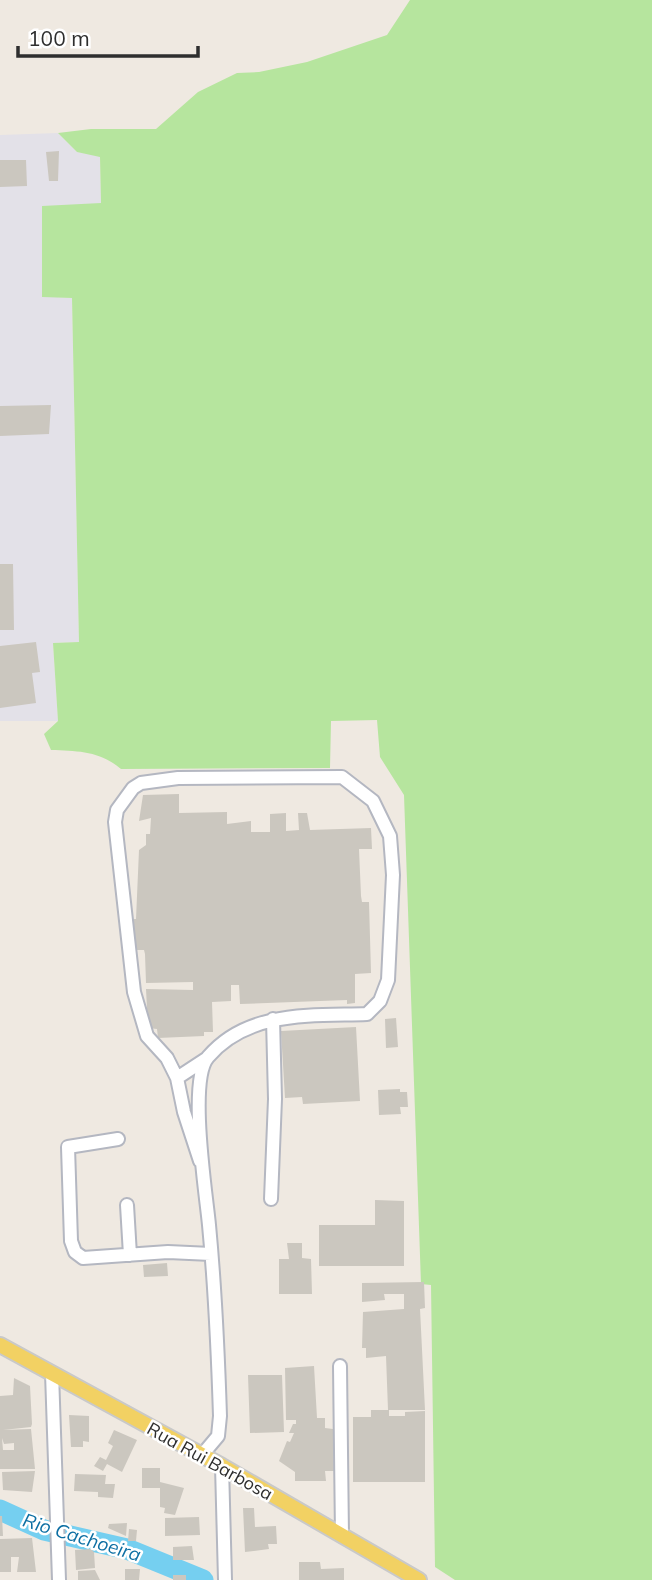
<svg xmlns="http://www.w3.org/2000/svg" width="652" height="1580" viewBox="0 0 652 1580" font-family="Mulish,sans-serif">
	<rect width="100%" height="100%" fill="#efe9e1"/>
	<!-- industrial -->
	<path fill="#e3e1e8" d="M58,133l19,19 23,4 1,48 -59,3v89l30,2 7,344 -26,1 5,78h-58v-586z"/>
	<!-- green -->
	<path fill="#b6e59e" d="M410,0h242v1580h-197l-20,-13 -4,-282 -10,-1 -17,-489 -24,-38 -3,-37 -46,1 -1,47 -209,1c-21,-18 -43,-18 -70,-19l-7,-16 14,-13 -5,-78 26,-1 -7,-344 -30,-1v-91l59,-3 -1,-46 -23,-5 -19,-19 33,-4h65l42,-37 39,-19 22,-1 48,-10 80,-27z"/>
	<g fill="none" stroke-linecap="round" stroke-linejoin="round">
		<!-- river -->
		<path stroke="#75cff0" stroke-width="21" d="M0,1510l44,20 83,19 76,31"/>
	</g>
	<!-- building -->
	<path fill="#cbc7bf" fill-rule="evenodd" d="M59,151l-1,30h-9l-3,-29z
		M0,160h26l1,26 -27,1z
		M51,405l-2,29 -49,2v-30z
		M0,564h13l1,66h-14z
		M36,642l4,30 -8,1 4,30 -36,5v-62z
		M179,794v19l48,-1v12l24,-3v11h19v-18l16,-1v18l13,-1 -1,-17h9l3,17 61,-2 1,21h-13l2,47 1,6h7l2,71 -16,1v29l-8,1v-4l-107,4 -1,-19h-8v16l-19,1 1,30h-9v4l-46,2 -1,-9 -9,-1 -2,-39 47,1v-8l-47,1 -1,-29 -1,-4h-8l-1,-15 -3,-1v-15h4l3,-69 7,-5v-11h4l1,-16 -12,3 4,-26z
		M396,1018l2,29 -12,1 -1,-29z
		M356,1027l4,74 -57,3 -1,-7 -17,1 -4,-67z
		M400,1089v3h7l1,15h-8l1,7 -22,1 -1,-25z
		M375,1200l29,1v65h-85v-41h56z
		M287,1243h15v15l9,1 1,35h-33v-35h10z
		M167,1263l1,13 -24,1 -1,-12z
		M424,1282l1,26 -5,1 5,101h-37l-2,-54 -20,2v-10h-4l1,-36 41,-3v-15h-20l1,6 -23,2v-19z
		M314,1366l3,52h8v10l8,1 1,42h-9l1,10h-31v-9l-16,-11 8,-20 3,1 4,-9h-5l4,-9h3v-4h-10l-1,-52z
		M248,1375h34l2,57 -34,1z
		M14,1378l16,8 2,38 -1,3 -28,3 28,-1 4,40h-35v-73l13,-1zM2,1438l2,6 10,-1v7h-11z
		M371,1410h18v6h16v-4l20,-1v71h-72v-65h18z
		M69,1415l20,1v26l-6,-1v6h-12z
		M114,1430l23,10 -15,32 -15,-8 -4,7 -9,-5 6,-9 6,3 7,-14 -5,-3z
		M142,1468h18v14l24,6 -9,27 -11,-2 1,-5 -5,-1v-19h-18z
		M35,1471l-3,21 -29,-2 -1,-18z
		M75,1474l31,1 -1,9h10l-2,14 -15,-1v-5l-24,-1z
		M243,1508h11l1,19 21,-1 1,18h-9l1,5 -24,3z
		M0,1516h2l1,20h-3z
		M199,1517l1,18 -35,1v-18z
		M127,1523l-1,13 -18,-8 1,-4z
		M129,1529l8,1 -1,11h-8z
		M32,1538l4,34h-19l2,-15h-8v15h-11v-33z
		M192,1546l2,14h-21v-13z
		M91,1549l3,3 1,16 -19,2 -1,-20z
		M299,1562h21l1,7 23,-1v12h-45z
		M125,1569h15l-1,11h-14z
		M95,1570l5,10h-22v-9z
		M173,1575h13v5h-13z"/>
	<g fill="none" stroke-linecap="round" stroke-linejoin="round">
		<!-- minor casing -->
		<g stroke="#b4b7c1" stroke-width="16">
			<path id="minor" d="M177,1078l29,-19
				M118,1139l-50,8 3,94 4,11 8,6 85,-6 43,2
				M200,1161l-16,-49 -7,-34 -10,-20 -20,-22 -13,-44 -19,-170 2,-12 16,-22 8,-5 37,-5 164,-1 31,24 17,35 3,39 -5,105 -8,21 -13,13c-55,2 -119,-4 -159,43 -20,23 -2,136 1,168 6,63 9,128 11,191l-2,20 -16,19
				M271,1199l4,-100 -2,-80
				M127,1205l3,50
				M340,1366l2,170
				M52,1373l7,207
				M222,1466l3,114"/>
		</g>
		<!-- major casing -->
		<g stroke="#c9c9c9" stroke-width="18">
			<path id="major" d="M0,1345l222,121 197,114"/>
		</g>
		<!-- minor -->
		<use href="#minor" stroke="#fff" stroke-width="12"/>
		<!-- major -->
		<use href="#major" stroke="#f2d163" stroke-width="14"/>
	</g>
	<g text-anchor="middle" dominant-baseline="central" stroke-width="5" stroke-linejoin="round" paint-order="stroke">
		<!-- street labels -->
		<g font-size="18" fill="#2e2e2e" stroke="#fff">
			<text transform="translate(210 1461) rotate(29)">Rua Rui Barbosa</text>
		</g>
		<!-- water labels -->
		<g font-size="19" font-style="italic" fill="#0d6fa3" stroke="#fff">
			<text transform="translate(82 1537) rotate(17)">Rio Cachoeira</text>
		</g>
	</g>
	<!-- scale -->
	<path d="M18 46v10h180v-10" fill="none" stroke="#2e2e2e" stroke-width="3.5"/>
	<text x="28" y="46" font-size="21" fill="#2e2e2e" stroke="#ffffff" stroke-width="5" paint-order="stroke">100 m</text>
</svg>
